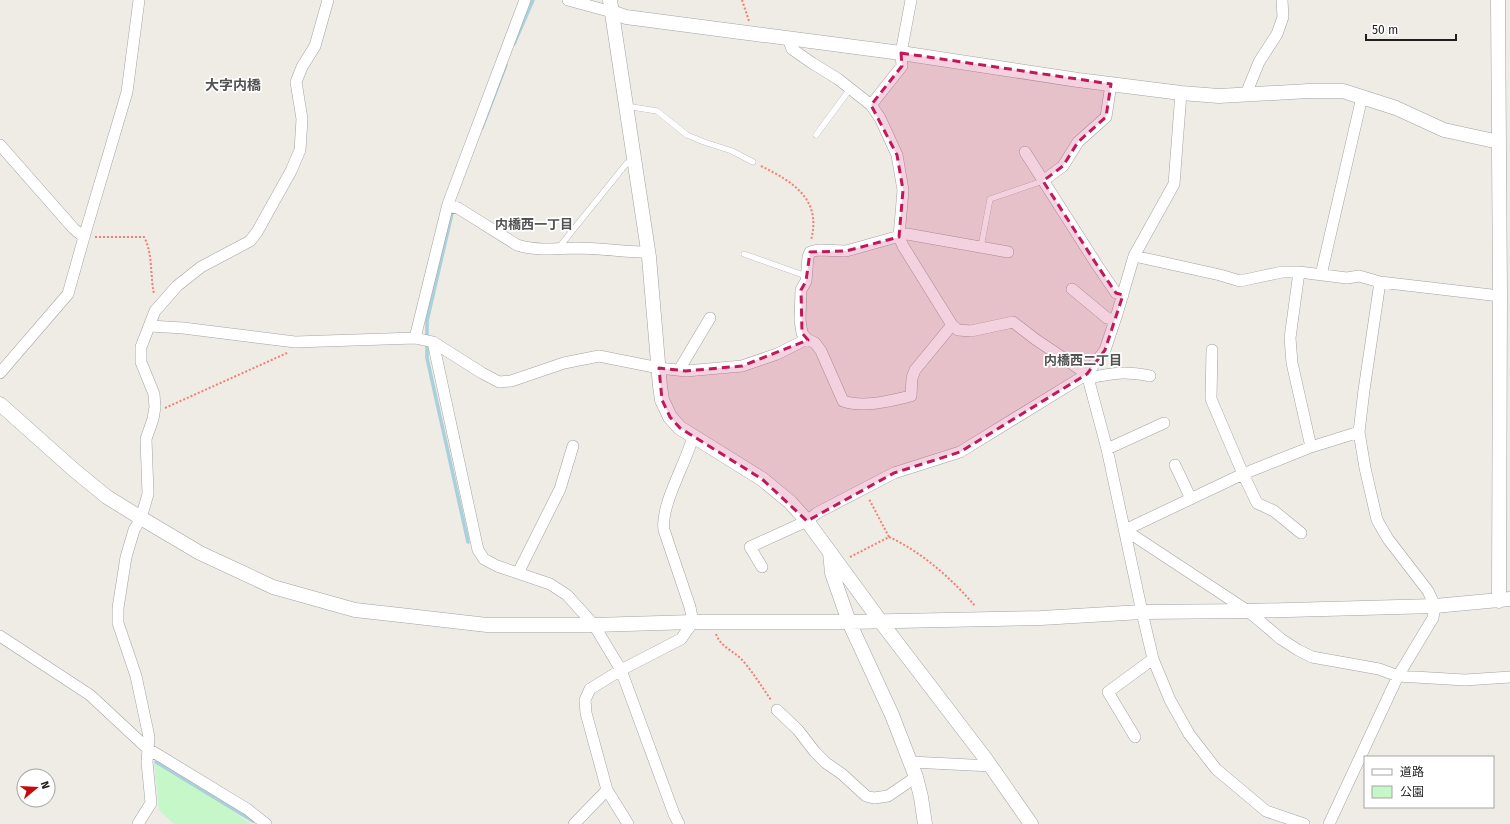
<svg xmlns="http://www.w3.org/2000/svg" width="1510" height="824" viewBox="0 0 1510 824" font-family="'Fira Sans','Noto Sans JP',sans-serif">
	<rect width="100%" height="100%" fill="#efece6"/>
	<!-- park -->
	<path fill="#c6f7c9" d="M154,763l67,40 30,21h-77l-15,-14z"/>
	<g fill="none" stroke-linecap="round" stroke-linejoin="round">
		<!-- stream -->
		<path stroke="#a9d0db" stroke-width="3.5" d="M514,44l19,-44
			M482,128l24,-63
			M453,209l-26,112v37l41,184
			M156,762l97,59"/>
		<!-- service casing -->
		<g stroke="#a3a3a3" stroke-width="6">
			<path id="service" d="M626,106l31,5 30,24 17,7 28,9 21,11
				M816,135l34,-46
				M981,247l9,-48 53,-18
				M559,249l1,-3 67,-83 7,-1
				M744,254l62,22"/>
		</g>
		<!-- minor casing -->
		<g stroke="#a3a3a3" stroke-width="12">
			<path id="minor" d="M568,0l44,12
				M788,38l4,11 20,14 26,16 33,26 9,13 17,37 6,35 -4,47 4,9 49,79 6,5 13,1 42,-9 22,17 52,35 20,75 35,163 11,47 17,41 19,34 27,35 50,42 38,13
				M1246,94l13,-32 18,-28 6,-17 -1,-17
				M871,105l31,-39 -1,-13 10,-53
				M0,145l74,84 10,8
				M1025,152l72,113 19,28 7,2
				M1043,181l20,-15 15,-24 28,-25 5,-33
				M448,206l10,2 59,37c19,6 39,4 58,3 22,0 44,3 66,4l7,-2
				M1134,256l86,19 20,6 42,-9h17l48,6 12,-2 21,6 120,14
				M1299,272l-9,66 2,25 19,84
				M1321,275l41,-178
				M1072,289l35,29 8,2
				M952,325l-37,45 -3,8 -1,18c-21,5 -47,12 -68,5l-22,-50 -6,-8 -8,-4 -5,-6 -2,-13 1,-30 5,-9 2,-24 2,-5 8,-2 28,1 61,-17 101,18
				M150,326l33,2 112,14 120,-4 18,4 49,31 17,9 12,-1 53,-18 35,-7 60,12 27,3 56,-5 35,-12 30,-15
				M415,338l33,-134 77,-204
				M433,342l45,208 6,9 13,7 53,18 17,11 27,30 27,45 53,144 5,10
				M1212,350l-1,49 32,75 14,29 17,8 27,22
				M679,370l31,-52
				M0,373l68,-79 16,-57 43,-145 12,-92
				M1089,378c24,-5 36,-7 61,-2
				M1107,449l57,-26
				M1175,465l16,34
				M1125,530l123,81 33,28 17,11 14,7 67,12 19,7 67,4 45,-3
				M1125,530l118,-56 68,-27 48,-15
				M762,567l-12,-20 57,-26 10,-8 77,-40 66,-21 127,-78 18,-24 12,-36 17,-58 40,-72 7,-91
				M518,573l42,-84 13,-43
				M0,636l90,59 58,54 12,7 87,53 19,15
				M777,710l21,20 17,22 11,11 16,11 24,22 8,2 14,-2 28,-19
				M1135,737l-27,-45 45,-33
				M911,762l80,4
				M138,824l13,-21 -4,-41 2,-25 -13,-61 -18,-53v-15l8,-51 8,-27 7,-12 7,-24 -2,-55 7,-20 2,-12 -1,-13 -13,-32v-15l14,-36 22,-25 24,-19 49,-26 7,-9 34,-61 9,-21 2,-31 -6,-37 6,-15 13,-21 13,-46
				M574,824l33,-34
				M628,824l-21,-34 -21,-77 -1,-13 5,-11 31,-19 60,-31 12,-17 -3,-15 -26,-77c-4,-24 22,-67 29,-93
				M1329,824l69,-148 35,-58 2,-12 -7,-15 -40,-52 -11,-19 -12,-52 -6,-36 5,-42 16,-108"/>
		</g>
		<!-- tertiary casing -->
		<g stroke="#a3a3a3" stroke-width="15">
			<path id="tertiary" d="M610,0l39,257 11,129 2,14 8,17 10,11 82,51 28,23 17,19 74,101 104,136 46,66
				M1498,0l2,296 -1,305
				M612,12l14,5 275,36 177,27 103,13 38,3 90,-5h34l53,17 48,22 55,12
				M0,404l74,66 33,27 34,21 59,35 73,34 82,23 45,5 87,10h107l99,-3h156l192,-4 101,-6 106,-1 187,-5 75,-7
				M830,552l2,21 17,49 43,93 24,62 5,20 4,27"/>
		</g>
		<!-- path -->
		<path stroke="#f37f73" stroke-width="2" stroke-dasharray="2 2" stroke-linecap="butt" d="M742,0l7,21
			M761,166c32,16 61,33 50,74
			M95,237h49c9,16 6,39 10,57
			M165,408l122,-55
			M889,537c33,15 63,42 86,69
			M850,557l39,-20 -20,-38
			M716,634c5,14 19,17 28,28 10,12 18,25 27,38"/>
		<!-- service -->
		<use href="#service" stroke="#fff" stroke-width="5.5"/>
		<!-- minor -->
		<use href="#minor" stroke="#fff" stroke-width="11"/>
		<!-- tertiary -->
		<use href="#tertiary" stroke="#fff" stroke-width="14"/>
	</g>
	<!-- marked area -->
	<path fill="#c2185b" fill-opacity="0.2" stroke="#c2185b" stroke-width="3" stroke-dasharray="8 5" stroke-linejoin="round" d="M901,53l210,31 -5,33 -28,25 -15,24 -20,15 54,84 19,28 7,2 -18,55 -18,24 -127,78 -66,21 -87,48 -45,-42 -82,-51 -10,-11 -8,-17 -3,-32 27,3 56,-5 66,-26 -6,-7 -1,-43 5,-9 4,-29 36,-1 53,-14 4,-47 -6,-35 -26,-50 31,-39z"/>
	<g text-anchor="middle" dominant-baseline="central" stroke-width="3.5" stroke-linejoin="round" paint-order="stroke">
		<!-- neighbourhood labels -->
		<g font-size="13" font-weight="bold" fill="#525252" stroke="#fff">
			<text x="534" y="224">内橋西一丁目</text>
			<text x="1083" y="360">内橋西二丁目</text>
		</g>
		<!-- quarter labels -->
		<g font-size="14" font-weight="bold" fill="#525252" stroke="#fff">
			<text x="233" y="85">大字内橋</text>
		</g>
	</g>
	<!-- legend -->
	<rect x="1364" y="756" width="130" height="52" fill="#ffffff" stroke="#a5a5a5"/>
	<rect x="1372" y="769" width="20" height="6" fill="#ffffff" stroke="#a5a5a5"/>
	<text x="1400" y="776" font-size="12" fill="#1f1f1f">道路</text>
	<rect x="1372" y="786" width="20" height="12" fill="#c6f7c9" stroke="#a5a5a5"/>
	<text x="1400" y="796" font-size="12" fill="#1f1f1f">公園</text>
	<!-- north arrow -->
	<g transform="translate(36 788) rotate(72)"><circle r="19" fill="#ffffff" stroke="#a5a5a5"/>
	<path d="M0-3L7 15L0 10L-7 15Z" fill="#c40a0c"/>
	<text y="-6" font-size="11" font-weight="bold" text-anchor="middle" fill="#1f1f1f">N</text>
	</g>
	<!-- scale -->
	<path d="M1366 34v6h90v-6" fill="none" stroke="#1f1f1f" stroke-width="2"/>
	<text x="1372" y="34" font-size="12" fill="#1f1f1f" stroke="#ffffff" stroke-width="3" paint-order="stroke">50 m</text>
</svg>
